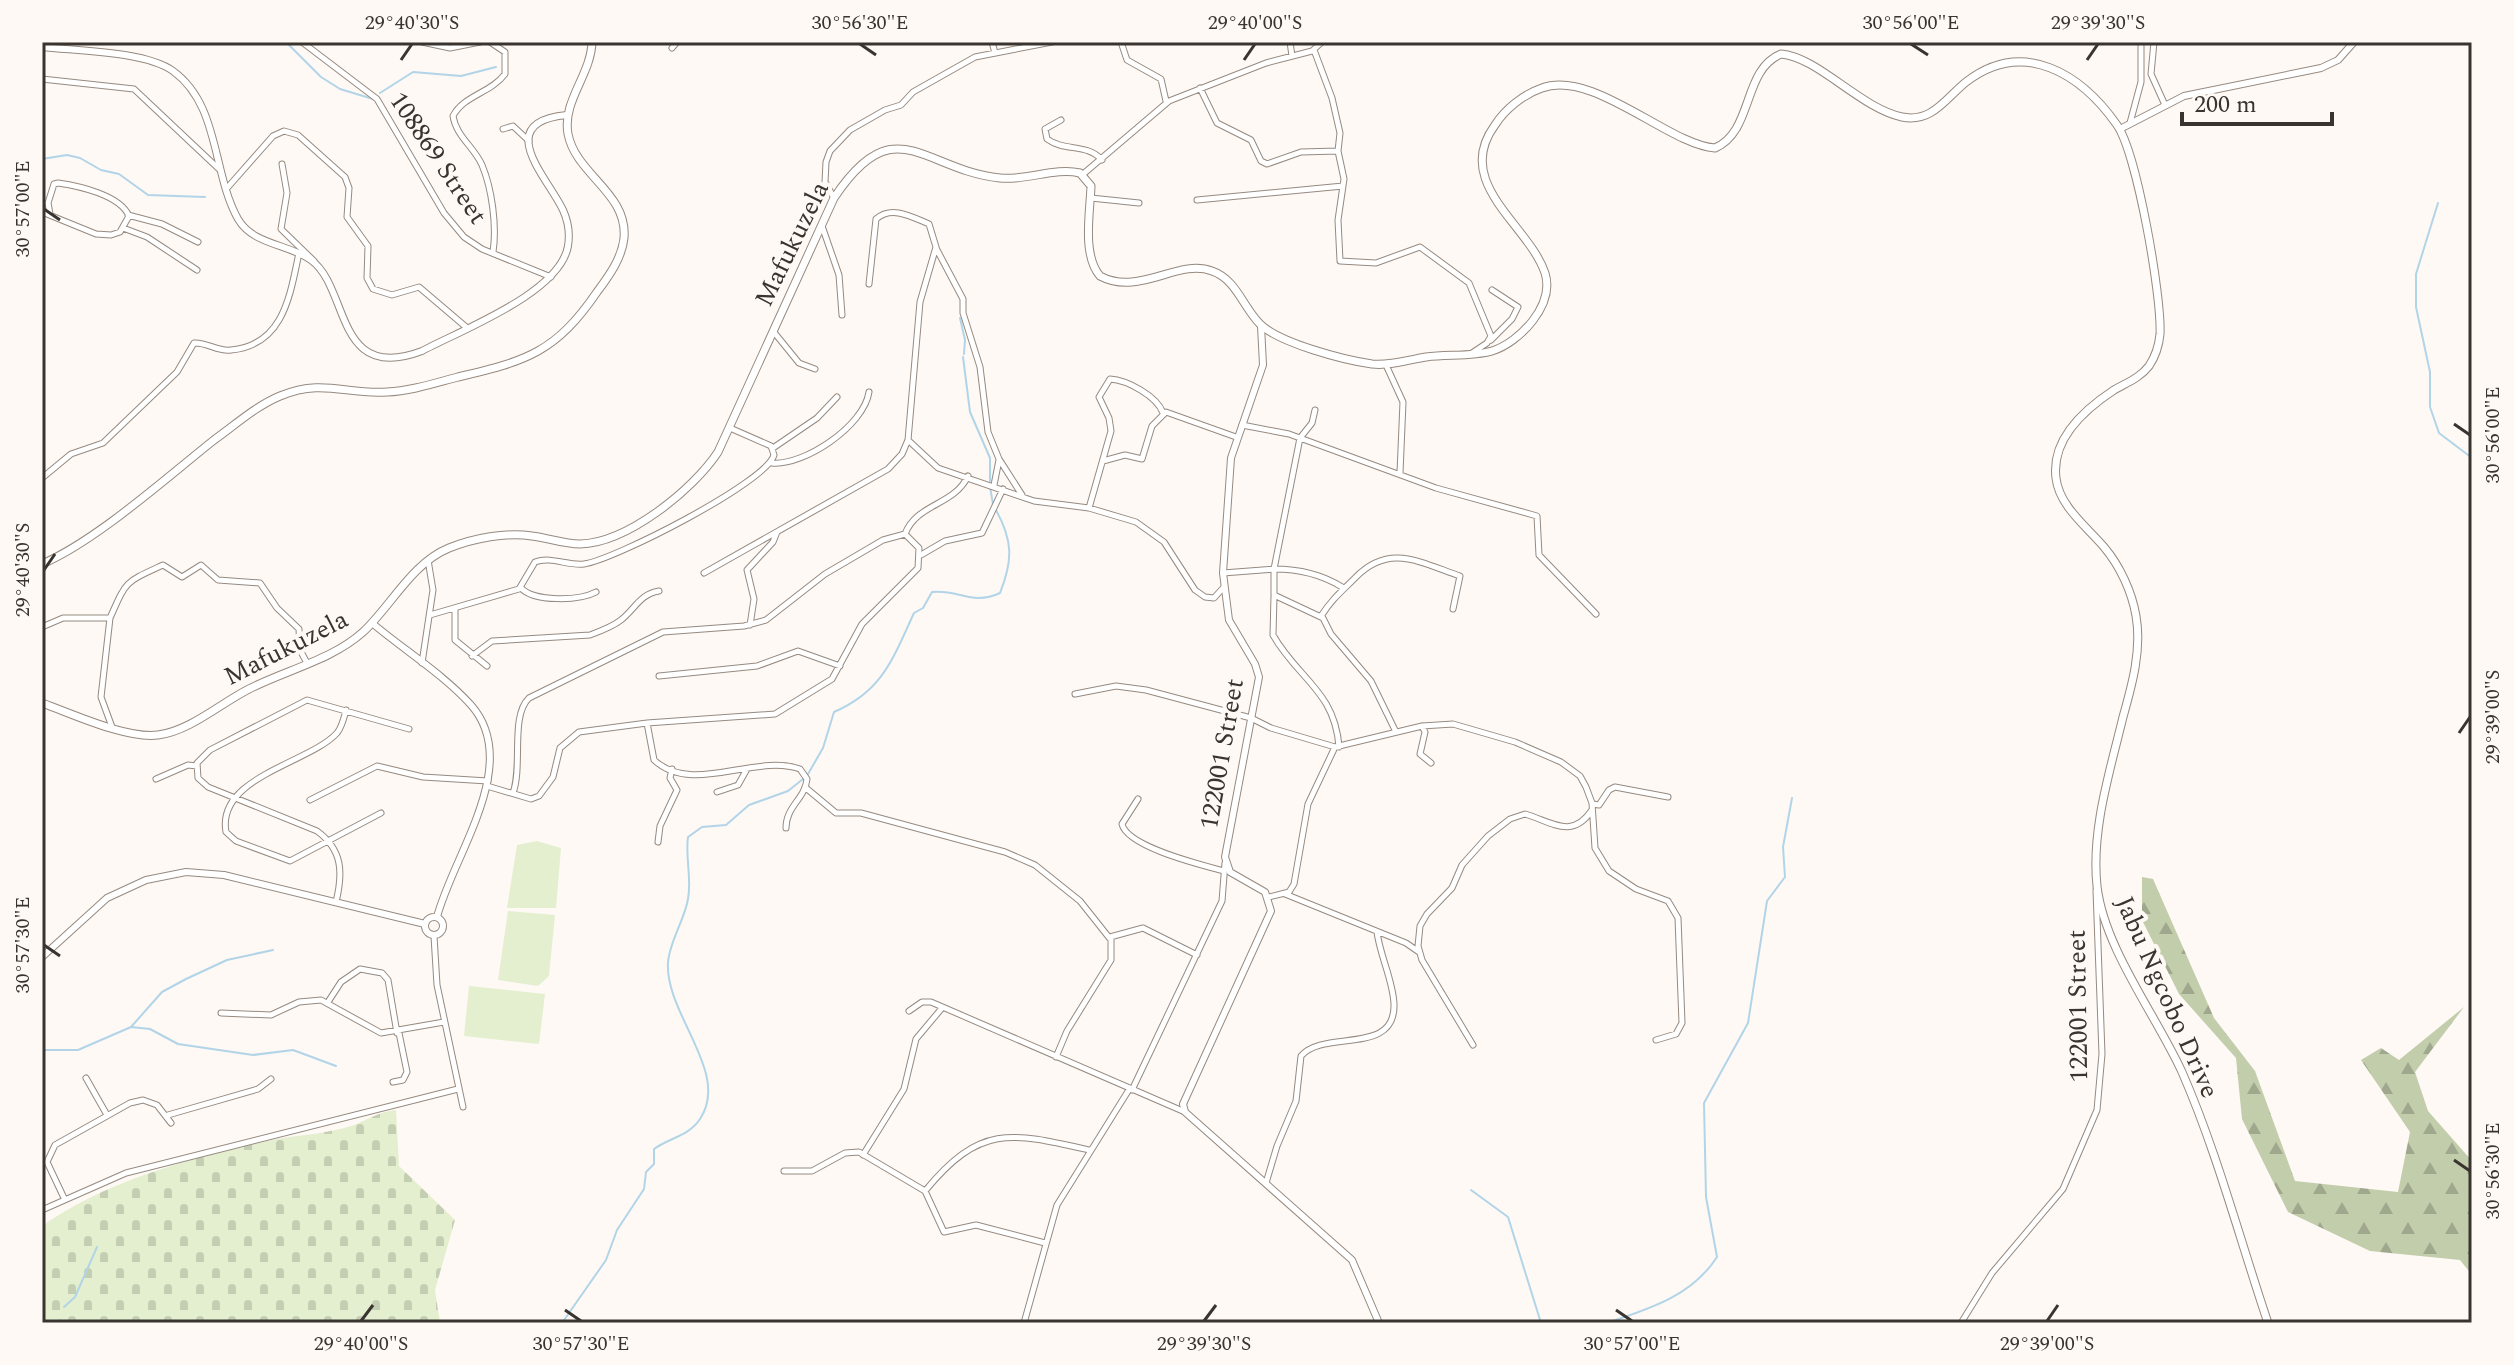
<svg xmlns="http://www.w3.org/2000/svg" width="2514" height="1365" viewBox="0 0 2514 1365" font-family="Spectral,serif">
	<defs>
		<pattern id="forest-firs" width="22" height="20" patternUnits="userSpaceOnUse" patternTransform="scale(2)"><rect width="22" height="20" fill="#c2cdac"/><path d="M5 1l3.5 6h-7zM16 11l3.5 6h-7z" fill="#9fa78c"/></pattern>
		<pattern id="cemetery-stones" width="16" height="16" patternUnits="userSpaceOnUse" patternTransform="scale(2)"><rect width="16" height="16" fill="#e4efcf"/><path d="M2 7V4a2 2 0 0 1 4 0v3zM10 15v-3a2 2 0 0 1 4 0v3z" fill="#c4ceb2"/></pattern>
	</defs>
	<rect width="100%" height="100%" fill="#fef9f4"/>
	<!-- grass -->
	<path fill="#e4efcf" d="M537,841l24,7 -5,60h-49l10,-63z
		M508,911l47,4 -6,61 -11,10 -40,-6z
		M469,986l76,8 -6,50 -75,-8z"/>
	<!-- forest -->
	<path fill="url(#forest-firs)" d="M2142,877l11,2 61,139 41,53 40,110 103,11 12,-60 -49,-72 20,-12 18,12 65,-53 -49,65 13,39 44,50v114l-12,-15 -90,-9 -82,-39 -46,-93 -6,-61 -57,-64 -37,-74z"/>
	<!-- cemetery -->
	<path fill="url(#cemetery-stones)" d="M396,1110l3,56 56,54 -20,70 5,33h-398v-97c63,-45 154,-70 230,-86 25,-5 54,-6 79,-14 17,-6 27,-14 45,-16z"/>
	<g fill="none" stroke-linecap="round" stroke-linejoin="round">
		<!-- stream -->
		<path stroke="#b2d4e8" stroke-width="2" d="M286,42l35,35 19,12 33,10
			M380,93l33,-21 48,4 35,-9
			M42,159l25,-4 13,3 21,12 18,4 29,21 57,2
			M2438,203l-22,71v33l14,65v35l9,26 33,25
			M960,318l5,22 -1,14
			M963,357l7,55 20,46v23
			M990,487l3,17
			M808,774l15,-26 11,-36c49,-21 59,-54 80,-99l9,-5 9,-16c27,-3 40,14 68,1 13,-33 13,-52 -4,-83
			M131,1027l19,2 28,15 75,11 40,-5 43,16
			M42,1050h36l53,-23 31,-35 24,-13 41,-19 46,-10
			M1471,1190l37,27 33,106
			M64,1307l11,-10 22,-50
			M59,1323l1,-3
			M562,1323l44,-63 11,-30 27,-41 2,-17 8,-8v-15c15,-11 35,-13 46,-30 31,-46 -35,-105 -32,-156 1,-21 17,-44 20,-64 4,-21 -3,-42 0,-62l14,-10 24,-2 23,-20 39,-14 15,-12
			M1607,1323c42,-14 85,-27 110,-66l-11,-60 -2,-94 44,-80 19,-122 18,-24 -2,-30 9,-49"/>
		<!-- minor casing -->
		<g stroke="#968a81" stroke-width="7">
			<path id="minor" d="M302,42l75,57 67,114 20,24 18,12 69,28
				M422,42l28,6 30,-6
				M490,42l15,10v22c-14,19 -41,21 -52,42 3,20 21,31 29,49 10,24 15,61 11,87
				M992,42l3,11
				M1121,42l6,18 34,19 5,22
				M1290,42l2,14
				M2154,42l-3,32 14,31
				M672,48l5,-6
				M1314,50l18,48 8,35 -2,18 6,28 -6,41 2,41 36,2 44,-16 49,36 22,53 -4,7 -15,10
				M42,79l92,10 86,81
				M1200,88l17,35 34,17 10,21 6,3 34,-12 37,-1
				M1061,120l-16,9 2,10c18,13 40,4 55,21
				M2130,123l11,-41v-40
				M503,129l10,-3 16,15
				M282,164l5,29 -6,36 33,32
				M1082,175l87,-74 97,-38 46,-12 10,-9
				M228,187l45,-51 11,-5 14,4 47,42 4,11 -2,29 21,29 -1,32 6,11 19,6 27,-8 47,40
				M834,198l-9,-16 1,-20 4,-11 20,-21 35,-20 16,-5 12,-13 62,-35 77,-15
				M1091,198l48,5
				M1197,200l146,-14
				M42,212l54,22 15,1 9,-3 9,-16c-9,-21 -50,-30 -71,-33l-4,1 -6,19 2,11
				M128,215l34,9 36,18
				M822,226l17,49 3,40
				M123,228l24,9 50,33
				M936,248l27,51v14l17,54 8,65 11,27 23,36
				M773,331l26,32 16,6
				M1491,340l21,-21 6,-12 -26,-17
				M1386,365l17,37 -3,71
				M1242,425l47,9 147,54 101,28 2,39 57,59
				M908,440l30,28 96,33 55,7 47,14 28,20 31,48 10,7 9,1 10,-11
				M773,448l44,-30 20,-21
				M1103,461l22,-6 17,4 10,-33 14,-14 70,25
				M772,463c32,3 92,-37 97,-71
				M42,478l29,-24 32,-11 74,-71 17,-29c13,-1 24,9 37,7 53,-5 59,-55 68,-97
				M994,485l5,-25
				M1089,508l22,-77 -2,-13 -10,-21 11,-18c17,1 47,17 53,34
				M905,534c12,-31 49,-28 63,-58
				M921,555l24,-14 37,-8 21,-44
				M704,573l184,-104 14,-15 6,-14 12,-138 16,-55 -7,-23c-17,-7 -37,-19 -53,-5l-7,65
				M1223,573l51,-4 26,-131 12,-15 3,-13
				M1342,587c-21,-13 -43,-18 -68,-18v26l49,23 8,16 40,47 25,51
				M521,588c13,14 58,13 75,4
				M1274,596l-1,39c24,43 62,56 66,112
				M455,609v31l32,26
				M430,615l89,-26 16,-27c16,-6 33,4 49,2 30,-4 183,-82 190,-109l-3,-9 -41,-18
				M1321,616c12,-18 19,-23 34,-38 34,-35 64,-16 105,-2l-7,33
				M110,618c17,-38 14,-35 53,-53l19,12 19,-12 17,15 42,3 17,25 22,21 1,21 7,13
				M750,625l4,-26 -7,-29 26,-28 4,-10
				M42,627l21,-9h47l-9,79 11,30
				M472,656l20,-15 98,-6c11,-4 22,-8 31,-15 14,-11 19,-26 38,-29
				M422,663l11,-73 -5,-30
				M659,676l98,-10 41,-15 42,15
				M1075,694l41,-8 30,4 105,28 20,10 64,19 87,-21 31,-2 62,18 46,20 19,14 6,11 6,16 3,45 14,23 27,18 32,12 10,17 4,105 -6,11 -20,6
				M346,710c-2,8 -4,17 -9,23 -27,30 -121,44 -111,99l10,9 54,20 91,-48
				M647,723l7,37c39,36 101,-7 146,9l7,10c-2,20 -21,27 -21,49
				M1422,726l3,6 -5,22 11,9
				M156,779l32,-14 9,1
				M487,786l44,13 8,-3 14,-19 7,-29 19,-16 68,-9 128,-9 57,-35 30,-55 56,-56 1,-20 -14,-14 -22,6 -58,34 -59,46 -22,6 -81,6 -134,66c-19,18 -6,68 -16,95
				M806,788l30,25h25l144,39 30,13 45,36 31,39v20l-44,71 -11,26
				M717,792l21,-7 9,-16
				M1138,799l-16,25c5,23 80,41 102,47
				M310,800l67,-34 46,11 65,4
				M1593,804l6,1 10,-15 6,-3 53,10
				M658,842l2,-16 17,-36 -7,-12 2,-9
				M1285,894l121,49 13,9
				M1269,897l20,-5 5,-8 14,-80 27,-57
				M336,902c7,-29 7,-52 -19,-71l-109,-44 -10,-9 -1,-15 13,-13 97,-50 102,29
				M434,936l3,49 26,122
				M1110,937l33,-9 54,27
				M328,1002l13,-20 19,-13 22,4 6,7 9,53
				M909,1011l13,-9h9l254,110
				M221,1013l50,2 28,-13 22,-2 60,33 63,-11
				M1473,1045l-51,-85 -4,-14 2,-20 7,-12 25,-26 10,-23 26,-29 22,-17 15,-5c27,8 47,26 67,-4
				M86,1078l21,37
				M393,1082l10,-2 4,-8 -8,-39
				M1132,1090l90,-189 3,-38
				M168,1115l90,-26 13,-10
				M863,1155l41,-66 12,-50 26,-31
				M784,1171h28l33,-18 14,-1 66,39 19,41 32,-7 69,18
				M1266,1183l11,-37 19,-45 5,-45c23,-27 95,0 93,-52 -1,-24 -14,-48 -17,-72
				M925,1191c55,-67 86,-59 164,-41
				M64,1198l-17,-36 8,-17 75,-42 13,-3 14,5 14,18
				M42,1210l84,-37 332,-84
				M1024,1323l33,-118 73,-117
				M1961,1323l31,-50 71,-84 34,-79 5,-56 -6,-164"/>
		</g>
		<!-- tertiary casing -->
		<g stroke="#968a81" stroke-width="8">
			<path id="tertiary" d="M42,47c35,4 103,4 131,24 47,34 39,102 65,148 15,26 51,25 73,41 39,28 23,124 111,91 39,-21 138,-58 146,-105 2,-12 0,-25 -5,-36 -15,-32 -72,-88 4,-95
				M2120,129l64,-33 137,-28 17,-8 16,-18
				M1261,326l2,39 -32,93 -8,115 6,47 26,44 4,13 -34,180 5,15 35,20 6,19 -88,193 2,8 167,148 27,63
				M372,623c32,27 71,51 99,82 52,59 -18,150 -34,212
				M425 926a9 9 0 1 1 18 0a9 9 0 1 1-18 0Z
				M42,957l65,-59 39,-18 40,-8 38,3 201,49"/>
		</g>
		<!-- secondary casing -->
		<g stroke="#968a81" stroke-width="9">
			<path id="secondary" d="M42,564c54,-23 124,-86 172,-124 21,-15 42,-34 66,-44 43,-18 66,-1 107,-4 24,-1 48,-9 71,-15 69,-16 98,-25 139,-85 12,-16 25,-34 27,-54 4,-45 -48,-63 -56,-104 -6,-33 23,-59 24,-92
				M42,703c31,11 84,36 116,32 32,-4 63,-32 91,-46 37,-19 83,-29 114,-57 28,-26 49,-69 86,-84 25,-10 57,-16 83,-12 16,2 32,8 48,8 47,-1 113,-54 138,-92l116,-254c61,-92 89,-28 166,-20 26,3 55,-11 80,-5l11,13c-1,27 -9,69 9,90 39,21 78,-18 112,-5 24,8 31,36 48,53 19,19 84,36 112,40 18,2 35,-4 54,-7 21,-3 45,0 66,-6 28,-9 63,-46 53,-78 -16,-48 -93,-90 -50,-148 10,-16 29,-31 47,-37 51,-19 127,57 173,60 39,-17 27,-78 66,-94 37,3 79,54 121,63 30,6 43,-18 64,-35 58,-45 116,-7 151,43 20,28 45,173 43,209 -1,11 -5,23 -11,32 -9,12 -23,17 -35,24 -29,19 -63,49 -58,88 3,28 31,49 48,69 16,19 28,45 32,69 6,34 -4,69 -13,101 -13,54 -32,113 -26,169 7,62 59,129 85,186 35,80 58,168 86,251"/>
		</g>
		<!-- minor -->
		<use href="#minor" stroke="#fff" stroke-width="5"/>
		<!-- tertiary -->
		<use href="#tertiary" stroke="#fff" stroke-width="6"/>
		<!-- secondary -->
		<use href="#secondary" stroke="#fff" stroke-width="7"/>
	</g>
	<!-- ticks -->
	<path fill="none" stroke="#393430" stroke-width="3" d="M860,44l16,11M1911,44l17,11M401,60l11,-16M1244,60l11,-16M2087,60l11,-16M44,209l16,11M2454,424l16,11M44,570l11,-16M2459,733l11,-16M44,945l16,11M2454,1160l16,11M565,1310l16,11M1616,1310l16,11M361,1321l12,-16M1204,1321l12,-16M2047,1321l11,-16"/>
	<g text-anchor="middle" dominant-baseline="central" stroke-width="8" stroke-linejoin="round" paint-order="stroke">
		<!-- street labels -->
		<g font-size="26" fill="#393430" stroke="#fef9f4">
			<text transform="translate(438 158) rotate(56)">108869 Street</text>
			<text transform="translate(792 244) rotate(-64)">Mafukuzela</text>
			<text transform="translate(286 648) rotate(-27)">Mafukuzela</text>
			<text transform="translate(1222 754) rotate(-80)">122001 Street</text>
			<text transform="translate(2167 997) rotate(66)">Jabu Ngcobo Drive</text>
			<text transform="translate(2078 1006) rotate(-91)">122001 Street</text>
		</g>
	</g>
	<!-- border -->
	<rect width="2514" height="1365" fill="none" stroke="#fef9f4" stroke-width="88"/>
	<!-- scale -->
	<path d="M2182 112v12h150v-12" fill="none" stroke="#393430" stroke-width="4"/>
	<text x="2194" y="112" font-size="24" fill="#393430" stroke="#fef9f4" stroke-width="6" paint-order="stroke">200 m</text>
	<rect x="44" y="44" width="2426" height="1277" fill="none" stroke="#393430" stroke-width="3"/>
	<g font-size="20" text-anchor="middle" fill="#393430">
		<text x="412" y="29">29°40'30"S</text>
		<text x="860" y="29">30°56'30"E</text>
		<text x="1255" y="29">29°40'00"S</text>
		<text x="1911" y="29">30°56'00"E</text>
		<text x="2098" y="29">29°39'30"S</text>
		<text transform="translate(22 209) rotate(-90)" y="7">30°57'00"E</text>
		<text transform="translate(2492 435) rotate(-90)" y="7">30°56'00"E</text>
		<text transform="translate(22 570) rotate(-90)" y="7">29°40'30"S</text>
		<text transform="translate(2492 717) rotate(-90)" y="7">29°39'00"S</text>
		<text transform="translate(22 945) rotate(-90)" y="7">30°57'30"E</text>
		<text transform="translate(2492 1171) rotate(-90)" y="7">30°56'30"E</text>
		<text x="361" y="1350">29°40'00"S</text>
		<text x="581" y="1350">30°57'30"E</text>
		<text x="1204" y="1350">29°39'30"S</text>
		<text x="1632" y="1350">30°57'00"E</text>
		<text x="2047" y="1350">29°39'00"S</text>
	</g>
</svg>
